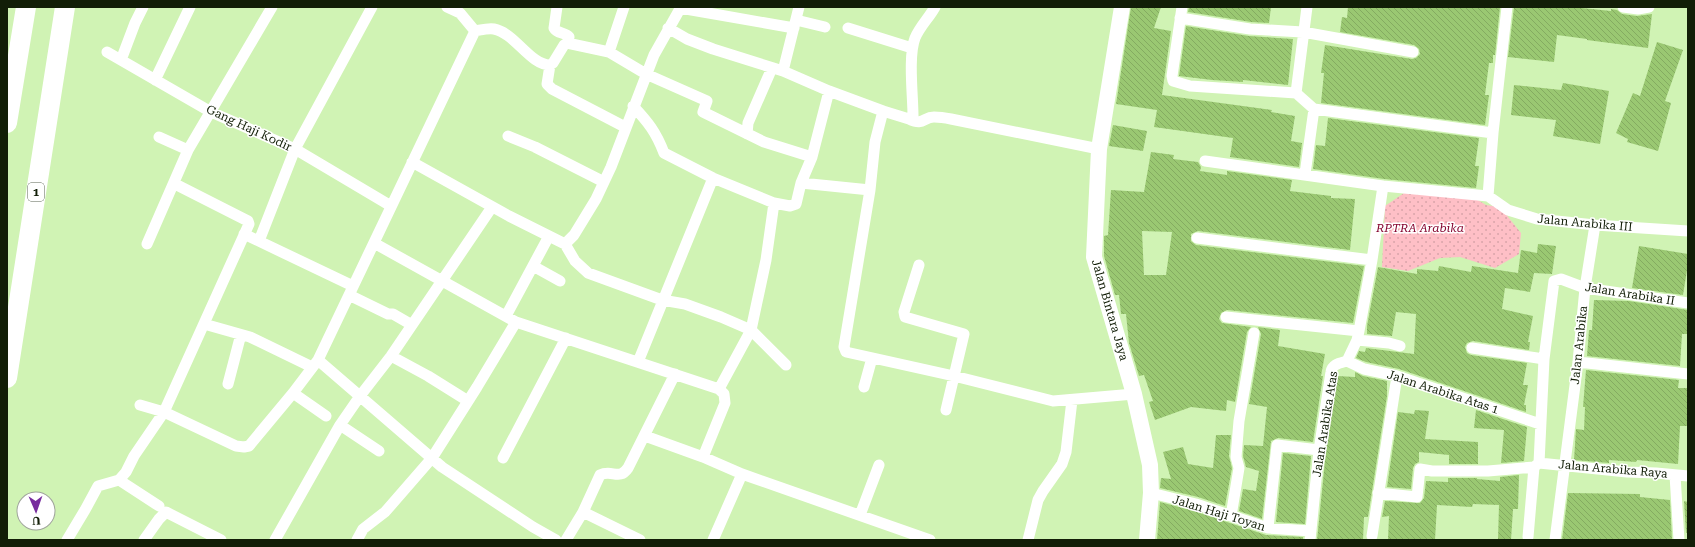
<svg xmlns="http://www.w3.org/2000/svg" width="1695" height="547" viewBox="0 0 1695 547" font-family="'Roboto Serif',serif">
	<defs>
		<pattern id="grass-dots" width="8" height="8" patternUnits="userSpaceOnUse"><rect width="8" height="8" fill="#febfc6"/><path d="M2 2h.1M6 6h.1" fill="none" stroke="#d9a4a9" stroke-width="1.8" stroke-linecap="round"/></pattern>
		<pattern id="building-back-hatch" width="6" height="6" patternUnits="userSpaceOnUse"><rect width="6" height="6" fill="#9ac872"/><path d="M-1 5l2 2M0 0l6 6M5-1l2 2" fill="none" stroke="#84ab61"/></pattern>
	</defs>
	<rect width="100%" height="100%" fill="#d0f3b4"/>
	<!-- grass -->
	<path fill="url(#grass-dots)" d="M1407,191l64,5 15,9 14,2 21,26 -2,21 -24,14 -35,-11 -20,1 -32,13 -26,-4 3,-61z"/>
	<!-- building -->
	<path fill="url(#building-back-hatch)" fill-rule="evenodd" d="M1131,7h30l-7,21 17,3 -9,64 110,15 -1,2 24,4 -4,25 11,2 -3,24 -69,-10 3,-19 -79,-11 3,-17 -41,-6z
		M1189,7h82l-2,16 -18,-1 -63,-10z
		M1348,7h152l-5,48h-2v8h-4l-4,32h4l-4,30 -164,-22 3,-30h-3l4,-28 87,14 4,-1 4,-4 -1,-5 -5,-4 -74,-13 2,-15 5,1z
		M1514,7h58l39,4v-2l6,1 5,4 15,2 15,-2 -4,34 -61,-8v-1l-30,-4 -3,27 -46,-5z
		M1186,26l63,10 44,3 -5,46 -45,-5v2l-31,-2 -33,-4z
		M1657,42l26,8 -18,51 6,2 -13,48 -31,-9 1,-3 -12,-6 17,-40 7,3z
		M1563,83l46,8 -9,53 -47,-8 3,-16 -45,-5 3,-30 47,5z
		M1328,118l151,20 -4,28h4l-3,22 -92,-9 -71,-10 3,-24 9,1z
		M1113,125l34,6 -4,20 -34,-5z
		M1151,152l23,3 -1,4 25,3 3,5 -1,4 27,4v-4l65,9 -2,11 41,5v2l24,1 -5,51 -152,-19 -7,3v7l5,4 168,21 -11,57 -126,-13 -6,3 -2,6 3,4 29,4 -4,5 -12,70 -8,-2 -1,11 -35,-4 -36,13 -6,-18 4,-1 -9,-26 -5,1 -10,-33 -3,-29h-5l-2,-19h-4l-11,-39v-20l4,-1 3,-45 33,2zM1142,231l30,1 -6,43h-22z
		M1538,244l18,2 -4,28 -18,-1 -4,19 -25,-4 -3,21 31,7 -5,26h2l-1,8 -56,-9 -6,2 -2,4 2,6 4,2 56,8 -4,22h5l-4,20h2v7l-127,-43 -33,-7 -10,-4 3,-7 6,1 1,-4 48,6 2,-40 -20,-2 -4,24 -25,-2v-8l11,-59 39,7v-5l21,2 1,-5 32,6 1,-6 46,7 3,-23 16,3z
		M1639,246l49,8v10l-5,31 -51,-7z
		M1594,300l35,1 59,9v24h-6l-2,32 -93,-10 2,-26h3z
		M1258,327l22,3 -2,16 47,8 -4,22h2l-10,66 -35,-4 -7,3 -9,78 -23,-8 4,-22 13,2 3,-20 -13,-4 -3,-11 1,-11 19,1 4,-39 -18,-3 12,-70z
		M1586,370l93,10 -1,8h10v38h-8l-2,38 -41,-4 -1,2 -27,-2v3l-35,-3 2,-31 8,1 1,-23h-2z
		M1355,372l8,4 24,5v15l-19,121h-4l-1,23h-46l9,-89 11,-75 18,1z
		M1415,410l14,1 -4,28 53,3v22h-29v-9l-30,-3v10l-4,2 -2,4 -2,21 -24,-2 11,-75 16,2z
		M1476,410l51,17 -3,34 -23,2 3,-33 -30,-2z
		M1216,435h15l-2,21 3,12 -7,38 -27,-9 -38,-9 1,-10 10,1 -8,-27 20,-5 5,17 25,4z
		M1283,453l28,3 -6,68 -29,-2z
		M1519,475l-1,34h-5l-2,31h-13l1,-35 -26,-1 -1,3 -35,-2 -2,35h-47l1,-24 -7,1 3,-16 35,2 4,-5 2,-17 22,1v-4h29v1l23,2v-4z
		M1568,493l72,1v3l30,3 2,40h-110z
		M1684,501l4,1v31h-2z
		M1160,502l34,9 72,24 37,2v3h-146z"/>
	<g fill="none" stroke-linecap="round" stroke-linejoin="round">
		<!-- street -->
		<path stroke="#fff" stroke-width="11" d="M447,7l13,6 15,18
			M557,7l-3,21c3,6 11,4 15,9l-2,6
			M624,7l-15,45 37,22 61,27 -4,11 61,30 48,15
			M1182,7l-10,69 1,5 17,5 106,7
			M1623,7l15,2 11,-2
			M680,8l114,20
			M1180,18l70,11 53,3 110,20
			M796,20l29,7
			M668,28l19,11 26,10 70,22 46,20 54,20 -8,31 -5,48 -26,157 2,5 108,24 99,25 81,-7
			M848,28l64,20
			M475,31c6,-1 13,-3 19,-2 21,4 36,36 56,36
			M107,52l104,60 84,37 96,57
			M609,52l-42,-9 -3,2 -11,18 -3,2 -3,19 5,5 73,38
			M121,60l14,-37 8,-16
			M783,71l16,-64
			M155,80l35,-73
			M1296,93l11,-86
			M1296,93l18,16
			M1314,109l179,24
			M883,111l26,8 4,-3c0,-20 -5,-60 2,-78 5,-12 14,-20 20,-31
			M909,119c15,7 14,-2 25,-2 6,0 12,1 17,2l148,30
			M747,134l1,-11 24,-55
			M508,136l27,11 69,35
			M159,137l29,13
			M1205,161l178,25 105,10 20,14 29,9 58,6 93,6
			M412,162l97,54 56,28 9,-9 22,-36 15,-32 43,-112 27,-48
			M1305,174l9,-65
			M801,183l69,7
			M1488,196l5,-63 14,-126
			M774,203l16,3 6,-2 5,-21 11,-26 17,-66
			M244,234l109,52
			M1197,238l175,22
			M259,241l36,-92 77,-142
			M147,244l41,-94 84,-143
			M565,244l10,17 13,12 74,27 23,4 36,13 30,13 15,-70 8,-57 -61,-25 -49,-25c-8,-21 -16,-31 -31,-47
			M919,265l-15,47 1,5 59,17 -18,76
			M533,266l27,15
			M349,295l39,19h5l19,11
			M506,316l43,-80
			M1226,317l133,14
			M516,322l203,67 5,5 1,9 -22,54
			M204,324l46,13 62,30
			M1357,340l32,3 11,3
			M1472,348l72,11
			M391,356l37,20 40,25
			M318,360l124,107 91,60 23,13
			M1347,361l17,8 33,7 143,48
			M638,362l75,-184
			M1578,362l110,12
			M228,384l12,-46 4,-2
			M864,387l8,-29
			M719,389l32,-59 35,35
			M293,393l33,23
			M140,405l24,7 72,34 8,1 5,-1 44,-53 25,-33 157,-329
			M340,425l39,26
			M645,436l58,21 39,17 188,66
			M503,458l63,-120
			M1539,463l5,-104 10,-78 7,-2 24,9 103,15
			M1539,463l88,9 29,1 32,3
			M1675,475l4,65
			M119,480l40,26
			M1151,493l45,11 72,24 43,3
			M1378,493l39,4 3,-28 12,2h56l46,-4 5,-4
			M583,512l17,-37c12,-6 19,6 28,-7l47,-94
			M860,515l19,-50
			M1231,516l8,-48 -3,-11 3,-36 15,-88
			M1268,528l9,-83 42,5
			M1372,536l25,-160
			M1528,537l6,-70
			M67,540l18,-30 13,-24 21,-6 7,-8 8,-16 30,-44 85,-188 -1,-3 -4,-2 -69,-35
			M144,540l15,-21 7,-7 55,28
			M275,540l65,-115 20,-29 31,-40 101,-149
			M357,540l6,-11 22,-17 47,-54 45,-71 39,-65 -142,-79
			M566,540l17,-28 57,28
			M713,540l29,-66
			M1028,540l10,-40 5,-9 19,-27 4,-12 6,-52
			M1310,540l9,-90 12,-78c1,-8 9,-9 16,-11l10,-21 2,-9 13,-71 11,-74
			M1555,540l23,-178 7,-74 10,-63"/>
		<!-- secondary -->
		<path stroke="#fff" stroke-width="16" d="M1122,7l-23,142 -5,108 40,137 16,71 1,28 -4,47"/>
		<!-- highway -->
		<path stroke="#fff" stroke-width="20" d="M7,123l19,-116
			M7,378l58,-371"/>
	</g>
	<g text-anchor="middle" dominant-baseline="central" stroke-width="3" stroke-linejoin="round" paint-order="stroke">
		<!-- shield labels -->
		<rect fill="#fff" stroke="#596251" stroke-width="1" x="28" y="183" width="16" height="18" rx="3"/>
		<g font-size="11" font-weight="bold" fill="#121e07">
			<text x="36" y="192">1</text>
		</g>
		<!-- street labels -->
		<g font-size="12" fill="#121e07" stroke="#fff">
			<text transform="translate(249 128) rotate(25)">Gang Haji Kodir</text>
			<text transform="translate(1585 223) rotate(5)">Jalan Arabika III</text>
			<text transform="translate(1630 294) rotate(9)">Jalan Arabika II</text>
			<text transform="translate(1110 310) rotate(74)">Jalan Bintara Jaya</text>
			<text transform="translate(1579 345) rotate(-84)">Jalan Arabika</text>
			<text transform="translate(1443 392) rotate(18)">Jalan Arabika Atas 1</text>
			<text transform="translate(1325 424) rotate(-81)">Jalan Arabika Atas</text>
			<text transform="translate(1613 469) rotate(5)">Jalan Arabika Raya</text>
			<text transform="translate(1219 513) rotate(17)">Jalan Haji Toyan</text>
		</g>
		<!-- park labels -->
		<g font-size="12" font-style="italic" fill="#860731" stroke="#fff">
			<text x="1420" y="228">RPTRA Arabika</text>
		</g>
	</g>
	<!-- border -->
	<rect width="1695" height="547" fill="none" stroke="#121e07" stroke-width="16"/>
	<!-- north arrow -->
	<g transform="translate(36 511) rotate(178)"><circle r="19" fill="#ffffff" stroke="#a0a59c"/>
	<path d="M0-3L7 15L0 10L-7 15Z" fill="#772c9e"/>
	<text y="-6" font-size="11" font-weight="bold" text-anchor="middle" fill="#121e07">U</text>
	</g>
</svg>
